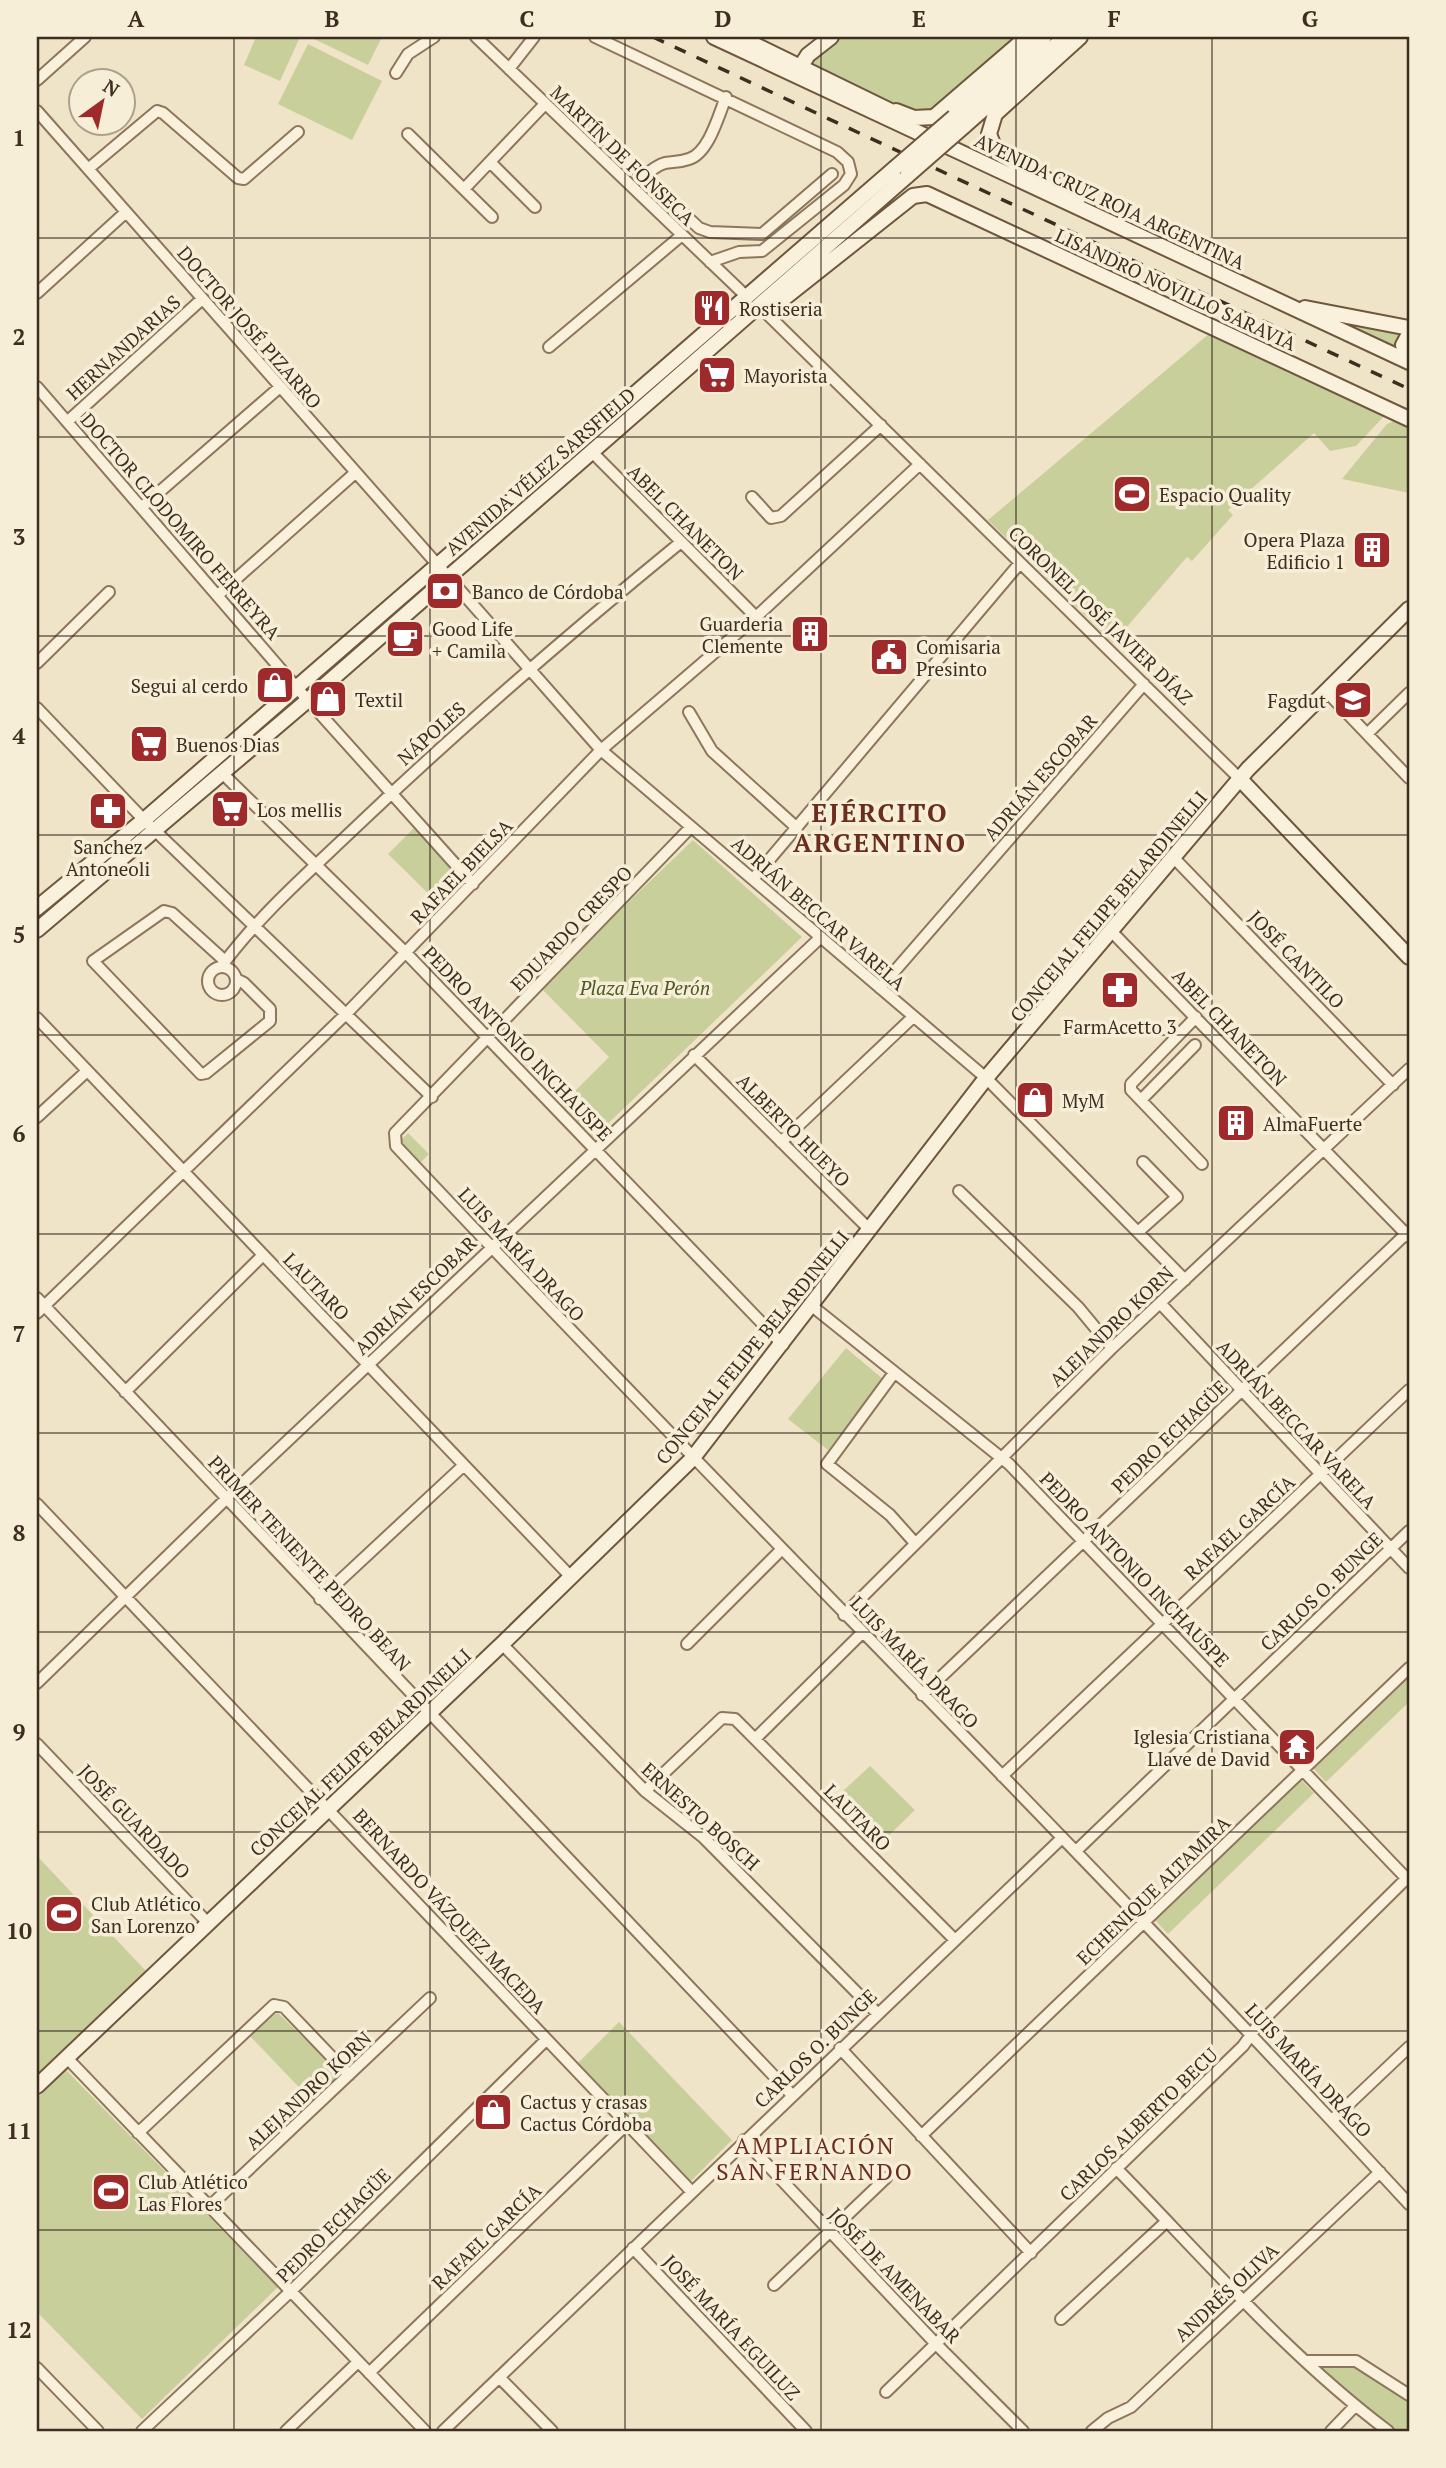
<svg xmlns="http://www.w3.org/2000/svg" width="1446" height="2468" viewBox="0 0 1446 2468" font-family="'PT Serif',serif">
	<rect width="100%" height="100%" fill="#f0e4c8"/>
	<!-- green -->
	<path fill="#c9cf9b" d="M256,37h44l-20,44 -36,-16z
		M310,37h72l-14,28z
		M831,37h196l-100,82 -126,-53z
		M308,44l74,37 -30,59 -74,-36z
		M1307,313l95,19 -6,19z
		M1210,333l178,79 -32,34 -26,5 -16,-18 -86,77 5,5 -41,46 -5,-4 -74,86 -125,-123z
		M1394,421l15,7v65l-67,-14 45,-55z
		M142,827l4,5 -109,91v-9z
		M415,827l58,57 -28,26 -57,-56z
		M693,840l109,97 -209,201 -32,-33 48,-48 -69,-70z
		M408,1133l21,21 -11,11 -20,-22z
		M846,1348l37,31 -55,71 -40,-31z
		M1409,1674v28l-83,80 -14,-15z
		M870,1766l45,44 -40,39 -46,-45z
		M1300,1779l14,14 -146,141 -14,-15z
		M37,1856l110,116 -110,104z
		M278,2013l61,59v6l-25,25 -64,-67 22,-21z
		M619,2022l113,118 -43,43 -113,-118z
		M66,2070l212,217 -136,132 -105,-107v-214z
		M1315,2367h47l47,35v29h-12z"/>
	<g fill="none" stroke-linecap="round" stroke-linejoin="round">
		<!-- street casing -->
		<g stroke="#8d765c" stroke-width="14">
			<path id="street" d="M476,37l271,260
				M595,37l242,115 11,10 3,12 -7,11 -82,66 -23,1 -29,10
				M509,69l25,-32
				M396,73l12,-19 26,-17
				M37,80l48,-43
				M37,111l564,639 385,328 199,202
				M594,129l105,99 11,4 52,2 70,-60
				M408,134l84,83
				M490,162l45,45
				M88,169l69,-58 6,2 75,65 6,1 54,-47
				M644,176c26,-21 21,-9 45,-17 20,-6 30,-45 37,-62
				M464,189l80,-84
				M37,293l89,-81
				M759,306l481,473
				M549,347l133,-112
				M37,387l260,301 176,196
				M67,422l135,-123
				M592,452l164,165
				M752,497l19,21 10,-2 100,-91
				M142,507l138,-120
				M218,595l137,-122
				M37,663l72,-71
				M1326,691l83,87
				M37,708l107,112 288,277
				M689,712l23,39 85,77
				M1368,733l41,-40
				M222,773l185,181 376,391
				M691,827l-296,306 1,13c334,356 682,699 1013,1058
				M1174,858l219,227
				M753,879l267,-316
				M1112,932l297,305
				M225,961l-53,-48 -8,-2 -71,50 108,113 5,-1 64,-52v-12l-26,-26 -8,-4
				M221,967c38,-52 90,-97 136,-141 105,-100 213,-193 324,-284
				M208 981a14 14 0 1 1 28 0a14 14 0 1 1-28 0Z
				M880,988l264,-304
				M1196,1017l-65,67v6l71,74
				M37,1018l534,559
				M694,1055l176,175
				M1141,1100l54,-55
				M37,1117l50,-46
				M781,1142l132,-125
				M959,1191l119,116 34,41
				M1138,1232l39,-35 -34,-35
				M37,1298l754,796
				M1160,1303l249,265
				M812,1306l197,158 400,417
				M37,1313l309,-299 255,-264 155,-133 164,-153
				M894,1373l-67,91 63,51 25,28
				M125,1392l138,-137
				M37,1504l654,687
				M320,1599l144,-134
				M844,1615l268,-267 297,-279
				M502,1644l143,147 58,46 174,176
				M687,1644l94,-94
				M37,1683l189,-184 595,-562
				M922,1695l487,-464
				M755,1739l107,-106
				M37,1744l170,178
				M1002,1776l407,-386
				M645,1791l77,-73 13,1 220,221
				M1076,1851l333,-320
				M840,2048l191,205
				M67,2058l358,373
				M1332,2120l77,-73
				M138,2133l136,-128 10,2 65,68
				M921,2136l488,-468
				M744,2140l192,204 87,87
				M1116,2168c88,90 172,188 272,263
				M210,2206l220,-208
				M633,2248l173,183
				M774,2285l112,-107
				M1061,2319l106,-98
				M1307,2361h49l53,34
				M37,2368l61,63
				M369,2373l257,-248
				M499,2377l53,54
				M886,2392l357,-346 15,-21 151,-149
				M142,2431l149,-140 255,-251
				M286,2431l72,-69
				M443,2431l619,-593
				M1092,2431l16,-13 23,-11 249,-235
				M1331,2431l24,-25"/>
		</g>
		<!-- secondary casing -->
		<g stroke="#6f573f" stroke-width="18">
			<path id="secondary" d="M714,37l695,325
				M739,37l162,79
				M801,66l7,-11 23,-18
				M896,111l18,7 20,-1 93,-80
				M954,117l90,-80
				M963,127l102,-90
				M1079,197l-76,-41 -9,-9 -5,-13 6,-20 85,-77
				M760,306l18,-3 135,-107 14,-2 482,225
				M1305,308l104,20
				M1409,361l-6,-16 6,-11
				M1240,779l169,178
				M37,908l107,-88 751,-652
				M37,930l271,-230 599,-524
				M37,2086l465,-442 190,-185 294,-381 262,-309 161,-160"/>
		</g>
		<!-- street -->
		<use href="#street" stroke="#faf1dc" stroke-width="10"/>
		<!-- secondary -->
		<use href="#secondary" stroke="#faf1dc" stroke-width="14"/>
		<!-- rail -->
		<path stroke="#3d2e20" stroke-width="3.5" stroke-dasharray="12 12" stroke-linecap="butt" d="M653,37l756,352"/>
		<!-- secondary-bridge casing -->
		<g stroke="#6f573f" stroke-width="18" stroke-linecap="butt">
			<path id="secondary-bridge" d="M895,168l59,-51
				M907,176l56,-49"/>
		</g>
		<!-- secondary-bridge -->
		<use href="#secondary-bridge" stroke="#faf1dc" stroke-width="14"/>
	</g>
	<!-- grid -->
	<path fill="none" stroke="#3d2e20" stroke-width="2" stroke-opacity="0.55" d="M234,37v2394M430,37v2394M625,37v2394M821,37v2394M1016,37v2394M1212,37v2394M37,238h1372M37,437h1372M37,636h1372M37,835h1372M37,1035h1372M37,1234h1372M37,1433h1372M37,1632h1372M37,1832h1372M37,2031h1372M37,2230h1372"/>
	<!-- icons -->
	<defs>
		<g id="restaurant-square" transform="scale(2.0125)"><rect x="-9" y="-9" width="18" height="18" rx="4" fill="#9e2a2b" stroke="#f7eed8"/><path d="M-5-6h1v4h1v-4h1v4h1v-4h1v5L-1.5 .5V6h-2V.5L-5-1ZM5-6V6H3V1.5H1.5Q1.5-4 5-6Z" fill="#fff"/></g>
		<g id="supermarket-square" transform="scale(2.0125)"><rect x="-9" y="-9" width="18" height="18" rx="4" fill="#9e2a2b" stroke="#f7eed8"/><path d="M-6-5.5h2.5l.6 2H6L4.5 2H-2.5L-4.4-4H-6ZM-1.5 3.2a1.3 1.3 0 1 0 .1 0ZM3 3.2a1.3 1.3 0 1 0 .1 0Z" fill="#fff"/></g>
		<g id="stadium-square" transform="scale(2.0125)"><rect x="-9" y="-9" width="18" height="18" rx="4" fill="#9e2a2b" stroke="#f7eed8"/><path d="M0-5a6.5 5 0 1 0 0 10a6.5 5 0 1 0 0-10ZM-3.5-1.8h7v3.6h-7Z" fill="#fff"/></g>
		<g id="building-square" transform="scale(2.0125)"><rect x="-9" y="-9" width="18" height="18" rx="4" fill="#9e2a2b" stroke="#f7eed8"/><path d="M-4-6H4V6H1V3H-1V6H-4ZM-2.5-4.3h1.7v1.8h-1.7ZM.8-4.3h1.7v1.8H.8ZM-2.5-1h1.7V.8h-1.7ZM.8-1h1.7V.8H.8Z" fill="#fff"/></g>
		<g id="bank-square" transform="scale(2.0125)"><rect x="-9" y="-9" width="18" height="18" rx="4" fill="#9e2a2b" stroke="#f7eed8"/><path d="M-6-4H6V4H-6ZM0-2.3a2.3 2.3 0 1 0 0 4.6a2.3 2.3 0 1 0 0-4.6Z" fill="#fff"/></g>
		<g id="cafe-square" transform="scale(2.0125)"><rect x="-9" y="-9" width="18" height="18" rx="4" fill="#9e2a2b" stroke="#f7eed8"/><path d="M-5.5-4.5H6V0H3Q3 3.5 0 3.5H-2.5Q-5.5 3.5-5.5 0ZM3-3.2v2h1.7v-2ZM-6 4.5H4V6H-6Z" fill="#fff"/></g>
		<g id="civic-square" transform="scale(2.0125)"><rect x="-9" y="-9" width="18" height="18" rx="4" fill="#9e2a2b" stroke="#f7eed8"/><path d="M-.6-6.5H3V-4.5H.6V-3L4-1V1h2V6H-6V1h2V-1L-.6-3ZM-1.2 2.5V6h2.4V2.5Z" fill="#fff"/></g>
		<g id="shop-square" transform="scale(2.0125)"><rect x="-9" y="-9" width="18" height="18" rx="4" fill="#9e2a2b" stroke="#f7eed8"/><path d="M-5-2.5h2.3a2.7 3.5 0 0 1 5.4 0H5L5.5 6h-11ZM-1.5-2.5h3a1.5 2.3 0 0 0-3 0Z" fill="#fff"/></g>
		<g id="school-square" transform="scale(2.0125)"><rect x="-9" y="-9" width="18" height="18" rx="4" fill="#9e2a2b" stroke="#f7eed8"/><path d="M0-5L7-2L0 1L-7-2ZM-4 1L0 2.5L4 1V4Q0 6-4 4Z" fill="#fff"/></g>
		<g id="pharmacy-square" transform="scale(2.0125)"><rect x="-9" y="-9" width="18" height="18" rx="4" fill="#9e2a2b" stroke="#f7eed8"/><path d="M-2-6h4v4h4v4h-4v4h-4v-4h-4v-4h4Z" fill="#fff"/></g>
		<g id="temple-square" transform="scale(2.0125)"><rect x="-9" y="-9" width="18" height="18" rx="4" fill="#9e2a2b" stroke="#f7eed8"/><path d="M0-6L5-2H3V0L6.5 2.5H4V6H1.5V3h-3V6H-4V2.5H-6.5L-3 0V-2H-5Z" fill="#fff"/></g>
	</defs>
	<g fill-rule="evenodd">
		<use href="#restaurant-square" x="712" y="308"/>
		<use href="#supermarket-square" x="717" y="375"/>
		<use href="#stadium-square" x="1132" y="494"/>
		<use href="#building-square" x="1372" y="550"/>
		<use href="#bank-square" x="445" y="591"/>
		<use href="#building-square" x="810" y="634"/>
		<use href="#cafe-square" x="405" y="639"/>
		<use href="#civic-square" x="889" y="657"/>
		<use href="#shop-square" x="275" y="685"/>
		<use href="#shop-square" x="328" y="699"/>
		<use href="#school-square" x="1353" y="700"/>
		<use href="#supermarket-square" x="149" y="744"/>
		<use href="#supermarket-square" x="230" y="809"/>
		<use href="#pharmacy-square" x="108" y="811"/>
		<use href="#pharmacy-square" x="1120" y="990"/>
		<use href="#shop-square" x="1035" y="1100"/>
		<use href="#building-square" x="1236" y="1123"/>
		<use href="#temple-square" x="1297" y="1747"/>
		<use href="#stadium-square" x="64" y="1914"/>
		<use href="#shop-square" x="493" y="2112"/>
		<use href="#stadium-square" x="111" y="2192"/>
	</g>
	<g text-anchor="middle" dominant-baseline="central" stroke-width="7" stroke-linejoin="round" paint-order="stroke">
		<!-- street labels -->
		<g font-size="19" fill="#3d2e20" stroke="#f7eed8">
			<text transform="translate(623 155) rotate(44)">MARTÍN DE FONSECA</text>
			<text transform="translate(1110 201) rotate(25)">AVENIDA CRUZ ROJA ARGENTINA</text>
			<text transform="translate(1176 289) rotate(25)">LISANDRO NOVILLO SARAVIA</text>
			<text transform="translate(250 327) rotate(49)">DOCTOR JOSÉ PIZARRO</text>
			<text transform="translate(123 347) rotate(-42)">HERNANDARIAS</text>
			<text transform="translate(540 471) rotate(-41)">AVENIDA VÉLEZ SARSFIELD</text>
			<text transform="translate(686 522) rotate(45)">ABEL CHANETON</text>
			<text transform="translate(181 526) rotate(49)">DOCTOR CLODOMIRO FERREYRA</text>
			<text transform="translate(1101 615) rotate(44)">CORONEL JOSÉ JAVIER DÍAZ</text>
			<text transform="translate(431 733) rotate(-42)">NÁPOLES</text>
			<text transform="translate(1040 777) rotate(-49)">ADRIÁN ESCOBAR</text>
			<text transform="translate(461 871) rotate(-46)">RAFAEL BIELSA</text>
			<text transform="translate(1108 906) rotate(-50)">CONCEJAL FELIPE BELARDINELLI</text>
			<text transform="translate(819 913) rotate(41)">ADRIÁN BECCAR VARELA</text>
			<text transform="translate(571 928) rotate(-46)">EDUARDO CRESPO</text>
			<text transform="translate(1297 959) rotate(46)">JOSÉ CANTILO</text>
			<text transform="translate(1230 1027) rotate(46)">ABEL CHANETON</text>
			<text transform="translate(518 1043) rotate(46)">PEDRO ANTONIO INCHAUSPE</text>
			<text transform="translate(794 1130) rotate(45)">ALBERTO HUEYO</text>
			<text transform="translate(522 1254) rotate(47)">LUIS MARÍA DRAGO</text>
			<text transform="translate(317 1286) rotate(46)">LAUTARO</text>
			<text transform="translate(415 1295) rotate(-44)">ADRIÁN ESCOBAR</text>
			<text transform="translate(1111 1326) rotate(-44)">ALEJANDRO KORN</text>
			<text transform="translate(752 1347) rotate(-51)">CONCEJAL FELIPE BELARDINELLI</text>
			<text transform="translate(1297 1424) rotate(47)">ADRIÁN BECCAR VARELA</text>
			<text transform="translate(1169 1436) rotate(-44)">PEDRO ECHAGÜE</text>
			<text transform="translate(1239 1527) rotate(-43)">RAFAEL GARCÍA</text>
			<text transform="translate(310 1563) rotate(47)">PRIMER TENIENTE PEDRO BEAN</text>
			<text transform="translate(1135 1569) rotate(46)">PEDRO ANTONIO INCHAUSPE</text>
			<text transform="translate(1321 1591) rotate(-44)">CARLOS O. BUNGE</text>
			<text transform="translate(915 1662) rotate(46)">LUIS MARÍA DRAGO</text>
			<text transform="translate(360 1752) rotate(-43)">CONCEJAL FELIPE BELARDINELLI</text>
			<text transform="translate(701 1816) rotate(42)">ERNESTO BOSCH</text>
			<text transform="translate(858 1817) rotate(45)">LAUTARO</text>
			<text transform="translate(135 1821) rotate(46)">JOSÉ GUARDADO</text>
			<text transform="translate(1153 1890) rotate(-44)">ECHENIQUE ALTAMIRA</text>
			<text transform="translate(450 1911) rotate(47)">BERNARDO VÁZQUEZ MACEDA</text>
			<text transform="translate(815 2048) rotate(-44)">CARLOS O. BUNGE</text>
			<text transform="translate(1309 2070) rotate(47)">LUIS MARÍA DRAGO</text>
			<text transform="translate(308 2090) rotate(-43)">ALEJANDRO KORN</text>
			<text transform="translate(1138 2124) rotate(-44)">CARLOS ALBERTO BECU</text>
			<text transform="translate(333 2225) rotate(-45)">PEDRO ECHAGÜE</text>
			<text transform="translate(486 2236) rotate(-44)">RAFAEL GARCÍA</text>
			<text transform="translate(895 2275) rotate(46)">JOSÉ DE AMENABAR</text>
			<text transform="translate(1226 2292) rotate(-43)">ANDRÉS OLIVA</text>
			<text transform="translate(732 2327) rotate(47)">JOSÉ MARÍA EGUILUZ</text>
		</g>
		<!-- poi labels -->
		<g font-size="19" fill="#3d2e20" stroke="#f7eed8" text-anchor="start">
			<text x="739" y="308">Rostiseria</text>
			<text x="744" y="375">Mayorista</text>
			<text x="1159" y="494">Espacio Quality</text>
			<text x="1345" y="539" text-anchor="end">Opera Plaza<tspan x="1345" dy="22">Edificio 1</tspan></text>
			<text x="472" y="591">Banco de Córdoba</text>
			<text x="783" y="623" text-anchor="end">Guarderia<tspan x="783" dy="22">Clemente</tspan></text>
			<text x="432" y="628">Good Life<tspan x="432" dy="22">+ Camila</tspan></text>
			<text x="916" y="646">Comisaria<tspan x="916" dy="22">Presinto</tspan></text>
			<text x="248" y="685" text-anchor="end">Segui al cerdo</text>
			<text x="355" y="699">Textil</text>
			<text x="1326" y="700" text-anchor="end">Fagdut</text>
			<text x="176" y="744">Buenos Dias</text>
			<text x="257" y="809">Los mellis</text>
			<text x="108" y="846" text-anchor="middle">Sanchez<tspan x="108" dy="22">Antoneoli</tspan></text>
			<text x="1120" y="1026" text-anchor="middle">FarmAcetto 3</text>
			<text x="1062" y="1100">MyM</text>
			<text x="1263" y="1123">AlmaFuerte</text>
			<text x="1270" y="1736" text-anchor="end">Iglesia Cristiana<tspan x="1270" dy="22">Llave de David</tspan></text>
			<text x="91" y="1903">Club Atlético<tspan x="91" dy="22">San Lorenzo</tspan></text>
			<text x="520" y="2101">Cactus y crasas<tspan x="520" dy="22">Cactus Córdoba</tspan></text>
			<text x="138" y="2181">Club Atlético<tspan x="138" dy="22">Las Flores</tspan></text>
		</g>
		<!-- park labels -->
		<g font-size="19" font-style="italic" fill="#4d5a26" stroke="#f7eed8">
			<text x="645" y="987">Plaza Eva Perón</text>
		</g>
		<!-- quarter labels -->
		<g font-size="23" letter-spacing="2" fill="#6b2e1e" stroke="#f7eed8">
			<text x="815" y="2145">AMPLIACIÓN<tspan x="815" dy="26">SAN FERNANDO</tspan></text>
		</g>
		<!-- district labels -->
		<g font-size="26" font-weight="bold" letter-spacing="2" fill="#6b2e1e" stroke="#f7eed8">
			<text x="880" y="812">EJÉRCITO<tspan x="880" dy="30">ARGENTINO</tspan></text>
		</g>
	</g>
	<!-- border -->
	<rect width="1446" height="2468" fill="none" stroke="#f7eed8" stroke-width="77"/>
	<!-- north arrow -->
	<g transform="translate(102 102) rotate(33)"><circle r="33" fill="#f7eed8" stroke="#ada18e" stroke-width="2"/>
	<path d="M0-5L12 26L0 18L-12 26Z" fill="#9e2a2b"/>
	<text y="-10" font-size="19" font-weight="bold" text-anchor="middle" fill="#3d2e20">N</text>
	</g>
	<rect x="38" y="38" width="1370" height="2392" fill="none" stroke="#3d2e20" stroke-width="2.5"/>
	<g font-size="23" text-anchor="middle" font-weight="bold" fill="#3d2e20">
		<text x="136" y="27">A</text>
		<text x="332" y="27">B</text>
		<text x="527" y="27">C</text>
		<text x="723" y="27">D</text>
		<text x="919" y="27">E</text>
		<text x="1114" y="27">F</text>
		<text x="1310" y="27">G</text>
		<text x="19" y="146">1</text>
		<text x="19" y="345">2</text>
		<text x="19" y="545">3</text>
		<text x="19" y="744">4</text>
		<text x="19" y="943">5</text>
		<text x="19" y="1142">6</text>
		<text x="19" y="1342">7</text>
		<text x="19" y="1541">8</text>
		<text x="19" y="1740">9</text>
		<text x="19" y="1939">10</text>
		<text x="19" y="2139">11</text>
		<text x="19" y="2338">12</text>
	</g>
</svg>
